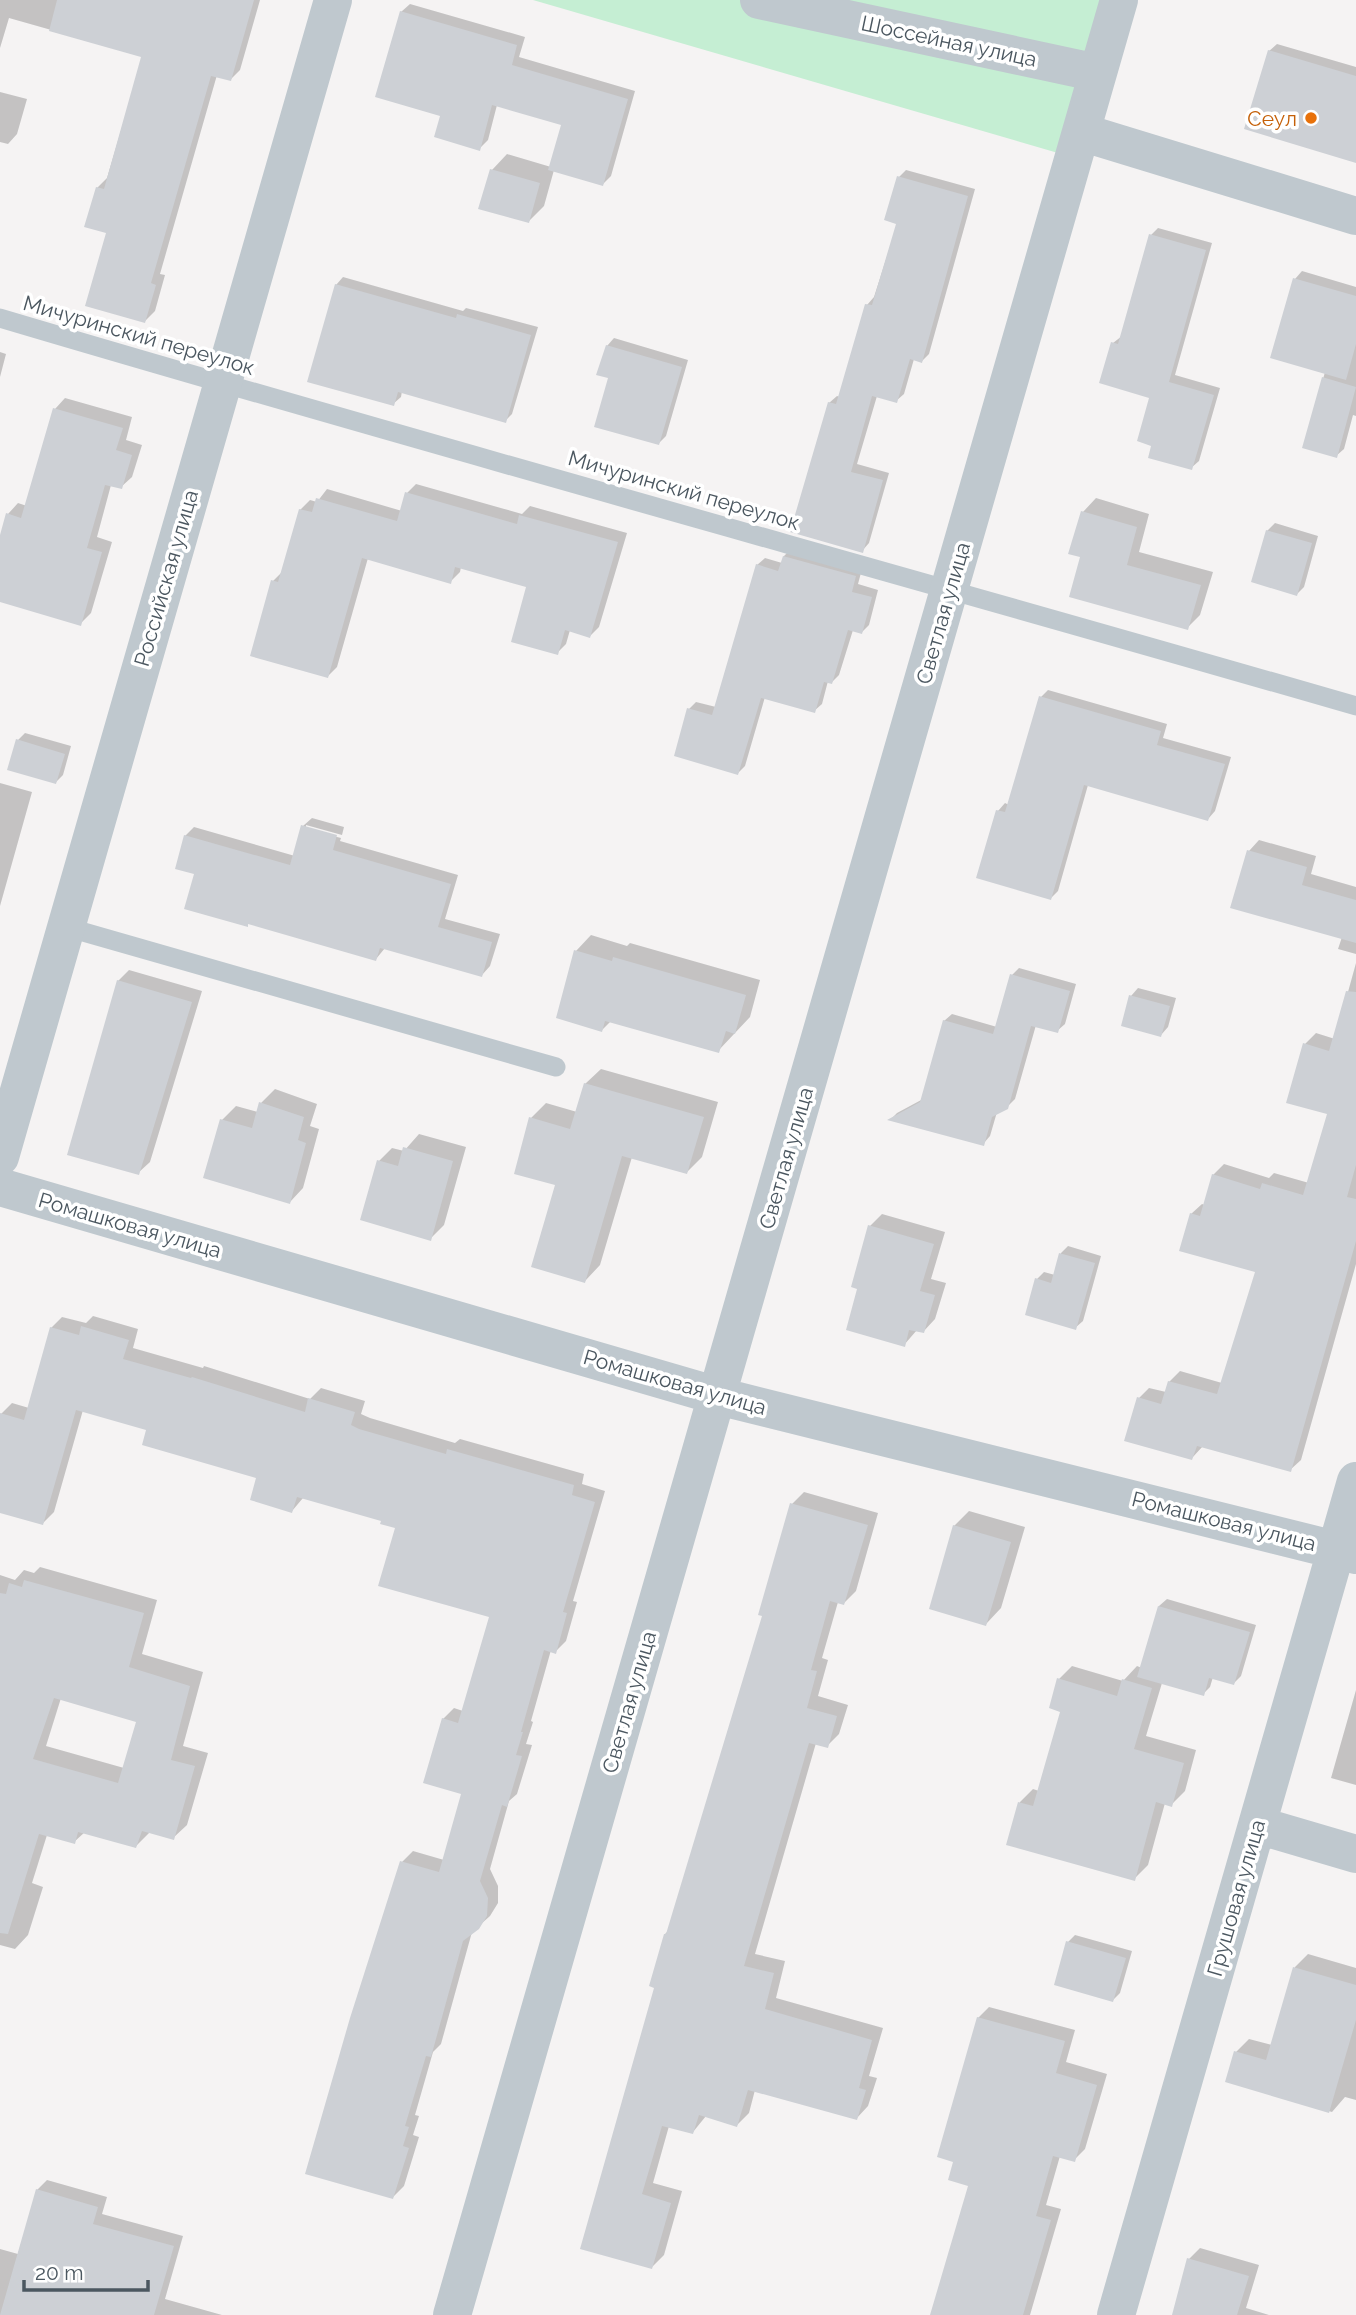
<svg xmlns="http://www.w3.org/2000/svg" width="1356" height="2315" viewBox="0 0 1356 2315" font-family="Raleway,sans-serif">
	<rect width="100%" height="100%" fill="#f5f3f3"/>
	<!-- green -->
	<path fill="#c5eed3" d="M533,0h569l-44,153z"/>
	<!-- shadow -->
	<path fill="#0003" fill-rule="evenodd" d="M0,0h260l-20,70 -9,9 -14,-4 -57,199 5,1 -10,36 -10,10 -37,-89 -11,-44 10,-10 36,-122 -134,-38 -9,30z
		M410,4l115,33 -6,20 116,34 -24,85 -8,8 -49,-14 -10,36 -15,15 -37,-51 15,-16 44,13 12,-44 -66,-18 -9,35 -9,9 -37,-34 -41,-103z
		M1277,44l79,23v94l-87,-110z
		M0,92l27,7 -10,35 -9,10 -8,-2z
		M906,170l69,19 -46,165 -7,7 -8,-2 -10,35 -8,7 -19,-5 -20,68 32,9 -20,70 -7,8 -33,-148 8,-7 3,1 27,-92 7,-8 24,-75 1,-45z
		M1158,228l54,15 -37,132 45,13 -21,73 -8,7 -38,-24 -2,-48 -38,-53 9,-7 29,-101z
		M1302,271l54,16v129l-3,-1 -9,34 -8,7 -32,-9 21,-75 -30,-93z
		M343,277l120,34 3,-3 72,19 -26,87 -7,7 -103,-30 -1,6 -8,7 -57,-119z
		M614,338l74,22 -22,76 -7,7 -49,-66 -3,-31z
		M0,352l6,2 -6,23z
		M65,398l67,19 -6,23 16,5 -10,32 -11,10 -10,-2 -14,52 15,5 -21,71 -11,11 -80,-23v-60l8,-27 10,-11 9,3 28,-97z
		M416,484l106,30 8,-8 97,27 -28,94 -9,9 -20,-6 -4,14 -9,9 -29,-67 -67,-19 -1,5 -10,10 -82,-24 -31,109 -9,9 -55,-95 10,-10 17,-61 10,-10 7,2 10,-13 75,22 5,-18z
		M1096,498l53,16 -10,38 74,20 -13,43 -13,13 -105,-72 1,-44z
		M1275,523l43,13 -14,51 -7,7 -30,-63z
		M791,549l71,20 -4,15 20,6 -9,35 -7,7 -9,-2 -14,45 -7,7 -4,-1 -6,23 -8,7 -49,-14 -20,69 -7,7 -49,-64 7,-7 20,5 41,-142 8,-7 17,5 2,-7z
		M1048,690l119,34 -4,14 68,19 -16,54 -7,8 -120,-34 -30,106 -7,7 -53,-87 7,-8 4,2 32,-108z
		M25,733l46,13 -8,29 -7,7 -38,-42z
		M0,783l32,9 -32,114z
		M312,818l32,9 -2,8 -36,-10v4l35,9 -1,3 118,34 -13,44 55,15 -10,32 -8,9 -97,-27 -9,11 -127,-36 -2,2 -51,-52 -11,-37 9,-9 101,29 8,-30z
		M1259,840l57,16 -5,18 45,13v67l-18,-5 4,-12 -93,-86z
		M591,935l36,11 3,-3 130,37 -10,37 -32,34 -107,-30 -9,9 -26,-79z
		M1356,963v301l-55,196 -11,10 -87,-24 -11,12 -53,-60 10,-10 17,4 3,-10 11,-11 42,12 35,-112 -66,-57 11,-10 3,1 8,-30 11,-11 45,14 5,-5 35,10 20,-70 -24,-69 11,-11 19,6z
		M1019,968l57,16 -11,40 -8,7 -21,-6 -21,74 -8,8 -10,5 -7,24 -7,8 -92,-25 6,-6 26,-14 21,-78 8,-7 45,13 15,-52z
		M129,970l73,21 -52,171 -12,11 -20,-192z
		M1138,988l38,10 -8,29 -7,8 -30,-39z
		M601,1069l117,33 -16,55 -15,15 -55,-15 -32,108 -15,16 -28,-97 -26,-66 15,-15 31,9 8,-28z
		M275,1089l42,15 -7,22 9,3 -16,59 -13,14 -68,-82 14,-14 22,6 3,-9z
		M419,1134l47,13 -22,78 -14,14 -51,-78 13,-13 12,3z
		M882,1214l63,18 -14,47 15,4 -11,36 -12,13 -6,-2 -13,15 -34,-119z
		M1068,1246l33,10 -18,65 -8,7 -38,-49 7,-7 11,3 6,-22z
		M93,1316l45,13 -5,19 70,20 1,-2 106,33 11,-11 44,13 -4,13 9,4 85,25 5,-4 124,35 -2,10 23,7 -32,110 4,1 -11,39 -11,11 -4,-2 -20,71 2,1 -7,22 6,1 -15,49 -8,7 -19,68 8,17v17l-8,13 -18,16 -31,112 -8,8 -18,63 4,1 -6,19 6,2 -15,49 -11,11 9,-335 11,-11 31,9 19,-68 -20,-73 11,-11 9,3 28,-95 -94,-89 -14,-7 -80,-22 -11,13 -34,-34 -110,-48 -65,-19 -29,102 -11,11 -43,-12 1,-97 11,-11 17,5 22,-80 11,-11 24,6z
		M804,1492l74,21 -22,78 -12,12 -6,-1 -16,56 6,2 -10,36 30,9 -9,29 -12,12 -11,-3 -61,211 30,7 -9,37 107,30 -14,48 8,2 -9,28 -12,13 -101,-29 -6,23 -12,12 -31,-9 -13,16 -24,-6 -16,57 29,8 -18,64 -12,12 -70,-20 74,-261 9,-52 3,-3 96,-317 28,-110z
		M969,1511l56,16 -24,81 -15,16 -32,-98z
		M40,1567l117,33 -15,54 61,18 -20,74 25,7 -21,72 -14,13 -23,-6 -14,14 -51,-14 -11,10 -27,-7 -15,48 11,4 -15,48 -13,14 -15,-4v-370l15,5 9,-10 10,3zM61,1698l77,23 -14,47 -78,-22z
		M1167,1599l89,26 -15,51 -7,7 -21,-6 -3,10 -7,7 -41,-11 -16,53 50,14 -11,41 -14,14 -6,-2 -17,62 -14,14 -126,-35 12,-42 13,-13 6,2 23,-80 -3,-32 13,-13 51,15 14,-15 5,2 17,-62z
		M1356,1690v95l-25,-7z
		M1075,1935l57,16 -12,42 -7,7 -45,-58z
		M1308,1954l48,14v132l-11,-3 -13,15 -104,-31 8,-29 13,-13 23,6 23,-78z
		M989,2007l86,23 -9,32 41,12 -22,75 -11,11 -14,-4 -14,49 15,4 -31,106h-98l38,-130 -15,-25 23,-142z
		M47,2180l60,17 -5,17 81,22 -18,63 57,16h-222v-66l18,5 19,-64z
		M1200,2248l59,17 -13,43 23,7h-96l16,-56z"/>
	<!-- building -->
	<path fill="#cdd0d5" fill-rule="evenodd" d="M57,0h197l-23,81 -20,-5 -60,207 5,2 -11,38 -60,-17 21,-73 -22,-6 12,-40 8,2 37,-132 -92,-26z
		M400,11l117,34 -5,20 116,34 -25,87 -55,-16 13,-45 -69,-20 -12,46 -46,-14 6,-21 -65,-19z
		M1268,50l88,26v87l-112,-34z
		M490,169l50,14 -11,40 -51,-14z
		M897,176l71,20 -46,167 -12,-4 -13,44 -25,-7 -21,76 32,8 -20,73 -73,-21 38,-130 8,2 29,-100 7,1 24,-81 -12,-4z
		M1149,234l57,16 -37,132 45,13 -22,75 -44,-12 3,-12 -14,-5 12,-43 -50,-15 12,-41 7,2z
		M1293,278l63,18v48l-10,36 -76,-22z
		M335,284l121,34 1,-4 74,21 -25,88 -108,-31 -4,14 -87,-24z
		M606,345l76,22 -23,78 -65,-18 14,-49 -12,-3z
		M1322,377l34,10 -19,71 -35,-10z
		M53,408l70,20 -7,22 16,5 -10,34 -17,-4 -18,63 15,4 -21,74 -81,-24v-67l6,-22 15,5z
		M405,492l112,32 2,-9 99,27 -28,96 -25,-8 -7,25 -47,-13 15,-55 -71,-20 -4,17 -89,-26 -34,120 -78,-22 21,-76 7,2 21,-73 13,3 4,-14 81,23z
		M1081,511l56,16 -10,38 74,20 -13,45 -119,-33 11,-40 -12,-3z
		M1266,530l46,13 -15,53 -46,-14z
		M783,556l73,20 -4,16 20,5 -10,37 -14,-4 -16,54 -8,-2 -9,31 -54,-15 -23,77 -64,-19 13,-48 25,7 44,-151 22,7z
		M1039,696l122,35 -4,14 68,19 -17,57 -124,-36 -33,115 -75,-22 20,-68 9,2z
		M16,739l49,15 -9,30 -49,-14z
		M301,825l36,10 -4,15 118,34 -13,43 54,15 -10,35 -102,-29 -4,13 -128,-37v3l-64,-18 10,-35 -19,-5 9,-34 106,30z
		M1247,850l60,17 -5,18 54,15v43l-126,-35z
		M574,950l38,11 1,-4 133,38 -11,39 -9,-3 -7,22 -114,-32 -3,11 -46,-14z
		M1010,974l60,17 -12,42 -27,-7 -23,83 -16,8 -8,29 -97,-26 33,-18 23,-82 50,14z
		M117,980l75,22 -53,173 -72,-20z
		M1346,991l10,1v173l-9,32 9,2v42l-65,231 -94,-26 -5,14 -68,-19 13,-44 24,7 7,-23 49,13 38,-122 -76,-21 11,-38 10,3 12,-42 48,15 2,-6 41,12 24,-81 -41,-11 17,-60 26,8z
		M1129,995l41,11 -9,31 -40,-11z
		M584,1083l120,34 -17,57 -65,-18 -37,127 -54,-16 24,-82 -41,-11 15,-57 41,12z
		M259,1102l45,15 -6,23 8,3 -16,61 -87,-26 17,-59 32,9z
		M403,1147l50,14 -22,80 -71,-21 17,-60 21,6z
		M868,1225l66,19 -14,47 15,4 -11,38 -15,-3 -4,17 -59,-17 11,-41 -6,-2z
		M1059,1253l36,10 -19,67 -51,-15 10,-37 16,5z
		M81,1326l48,14 -6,19 68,19 1,-1 113,35 3,-14 47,14 -4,13 8,4 87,25 1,-5 127,36 -2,10 23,7 -32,110 4,1 -11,41 -12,-4 -23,82h2l-7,23 6,1 -15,51 -5,-2 -22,76 8,17 -1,18 -8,13 -16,12 -32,116 -5,-1 -21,70 4,1 -6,19 6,2 -16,51 -88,-25 45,-156 50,-157 39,11 22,-78 -38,-11 19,-65 16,5 31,-106 -111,-31 17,-58 -15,-4 1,-3 -84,-24 -5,16 -42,-13 6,-22 -114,-33 4,-15 -70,-20 -33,115 -43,-12v-100l24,7 26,-93 29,8z
		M790,1503l78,22 -24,80 -14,-4 -19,69 6,1 -10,37 30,8 -9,32 -19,-5 -65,223 30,7 -9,36 107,31 -13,48 7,2 -9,30 -109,-30 -11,37 -38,-12 -6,19 -31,-8 -20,68 29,9 -19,66 -72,-20 74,-261 -5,-2 15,-52h2l96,-318 -4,-1z
		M953,1525l58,17 -25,84 -57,-17z
		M24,1580l120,33 -15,54 61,19 -19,74 24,6 -21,74 -32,-9 -6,17 -58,-16 -3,12 -36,-10 -31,100 -8,-1v-340l6,1 3,-11 13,4zM54,1698l82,24 -18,61 -85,-24z
		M1158,1606l92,26 -16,53 -25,-7 -5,18 -67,-19z
		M1057,1678l60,18 5,-17 30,9 -18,61 50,14 -12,44 -16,-5 -21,79 -129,-36 12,-43 15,4 27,-94 -11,-4z
		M1066,1941l60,17 -13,44 -59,-17z
		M1293,1967l63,18v35l-27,93 -104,-31 9,-31 32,9z
		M977,2017l88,24 -9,32 41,12 -22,77 -22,-6 -17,60 15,4 -28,95h-93l38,-129 -20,-6 5,-18 -16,-5z
		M36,2189l62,18 -5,17 81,22 -20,69h-154z
		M1187,2258l62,18 -12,39h-65z"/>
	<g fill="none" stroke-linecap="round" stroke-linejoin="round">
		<!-- service -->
		<path stroke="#bfc8ce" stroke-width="19" d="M0,318c451,134 904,257 1356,388
			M66,927l490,140"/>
		<!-- minor -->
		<path stroke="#bfc8ce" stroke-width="38" d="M759,0l339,73
			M1081,132l275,84
			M0,1157l333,-1157
			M0,1187l718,209 638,159
			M1257,1825l99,29
			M452,2315l667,-2315
			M1116,2315l240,-834"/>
	</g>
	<!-- markers -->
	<circle fill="#e8710a" stroke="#fff" stroke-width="2.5" cx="1311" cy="118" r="7"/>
	<g text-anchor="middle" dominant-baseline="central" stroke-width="7" stroke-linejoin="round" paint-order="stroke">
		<!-- street labels -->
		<g font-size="21" fill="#4b5760" stroke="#fff">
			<text transform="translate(949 41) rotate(12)">Шоссейная улица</text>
			<text transform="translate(139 335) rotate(16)">Мичуринский переулок</text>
			<text transform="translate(684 490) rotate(16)">Мичуринский переулок</text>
			<text transform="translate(166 578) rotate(-74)">Российская улица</text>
			<text transform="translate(943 613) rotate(-74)">Светлая улица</text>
			<text transform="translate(786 1158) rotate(-74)">Светлая улица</text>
			<text transform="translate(130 1225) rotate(16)">Ромашковая улица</text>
			<text transform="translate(675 1382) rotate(16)">Ромашковая улица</text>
			<text transform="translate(1224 1521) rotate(14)">Ромашковая улица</text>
			<text transform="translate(629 1702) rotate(-74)">Светлая улица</text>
			<text transform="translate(1236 1898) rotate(-74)">Грушовая улица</text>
		</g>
		<!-- food labels -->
		<g font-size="21" fill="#c56008" stroke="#fff" text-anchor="end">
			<text x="1297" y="118">Сеул</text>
		</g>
	</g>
	<!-- scale -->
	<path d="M24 2280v10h124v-10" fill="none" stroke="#4b5760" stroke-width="3.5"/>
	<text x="35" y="2280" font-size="21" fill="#4b5760" stroke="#ffffff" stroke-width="5" paint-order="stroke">20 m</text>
</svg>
